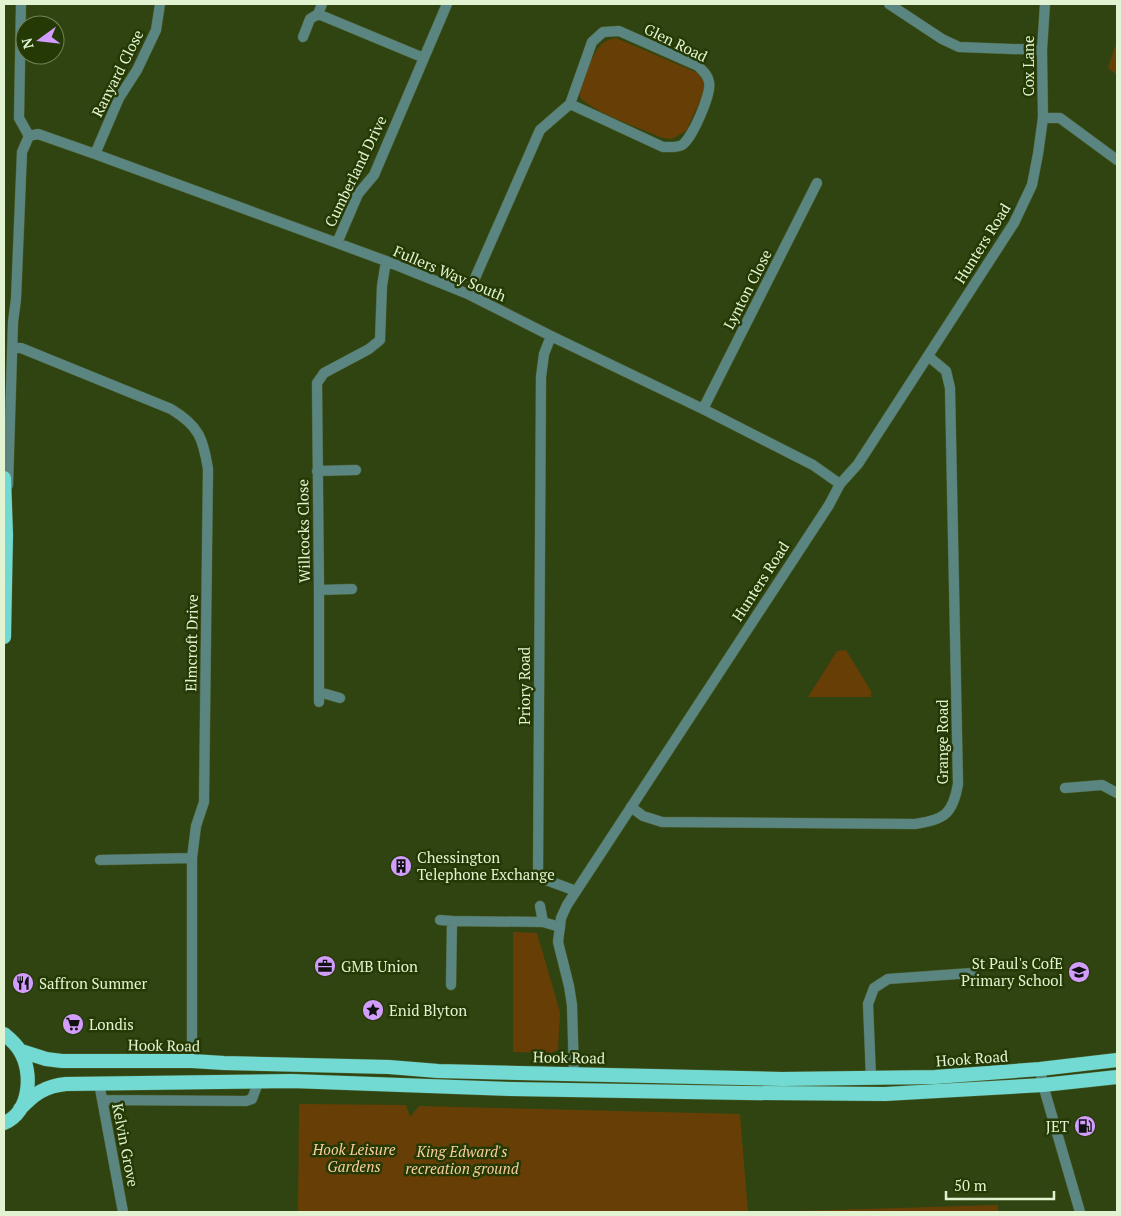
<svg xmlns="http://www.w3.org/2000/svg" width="1121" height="1216" viewBox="0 0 1121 1216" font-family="'PT Serif',serif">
	<rect width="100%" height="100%" fill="#2f4411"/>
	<!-- green -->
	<path fill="#673f06" d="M616,38l82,35 5,8 2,9 -19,41 -14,8 -9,-1c-14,-6 -80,-30 -83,-42 -3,-10 6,-24 10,-33 6,-13 11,-23 26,-25z
		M1117,40v35l-9,-7z
		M846,650l25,41v6h-63l29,-46z
		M513,932l24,1 23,79 -2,38 -8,3 -37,-1z
		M299,1104l107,1 4,12 9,-11 321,8 8,98h-450z
		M998,1205v7h-240z"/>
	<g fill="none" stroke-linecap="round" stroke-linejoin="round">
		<!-- minor casing -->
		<g stroke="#4c6030" stroke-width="11">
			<path id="minor" d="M21,4l-2,114 10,18
				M322,4l-4,10 106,44
				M889,4l53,35 17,8 83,3
				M303,37l7,-18 8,-5
				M1043,118h17l57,42
				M29,136l9,-2 57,20 291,107 82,33 83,42 152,73 110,56 27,19
				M95,154l24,-56 18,-28 19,-40 4,-26
				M337,243l21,-49 16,-19 73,-171
				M468,294l72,-164 30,-26 22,-62 11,-10 16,-1 79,35c5,5 10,9 11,16 3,11 -17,57 -27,63 -5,3 -13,2 -19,2l-93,-43
				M551,336l-7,18 -3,23 -3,500 38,14
				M12,348h9l150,61c28,17 32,29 37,60l-4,333 -8,24 -4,32v203
				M703,409l114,-226
				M317,471l39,-1
				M8,485l5,-163 3,-23 6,-147 7,-16
				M319,590l33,-1
				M319,692l21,6
				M319,702v-112l-2,-207 7,-10 45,-24 11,-9 2,-54 4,-25
				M1065,788l37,-3 15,8
				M631,807l12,9 19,6 253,2c29,-4 38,-10 43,-40l-8,-396 -4,-17 -18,-15
				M100,860l92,-2
				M540,906l3,16 17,5
				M440,920l12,1 -1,64
				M452,921l91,1
				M1040,1069l3,16 37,127
				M871,1078l-3,-74 6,-16 14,-9 84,-6
				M99,1083l24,129
				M102,1100l144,1 6,-2 6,-16"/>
		</g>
		<!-- tertiary casing -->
		<g stroke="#4c6030" stroke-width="11">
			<path id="tertiary" d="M574,1074l-2,-69 -3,-19 -11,-44 3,-24 6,-13 262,-400 11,-21 18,-20 156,-241 18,-38 6,-31 5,-36 -1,-68 3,-46"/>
		</g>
		<!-- trunk casing -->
		<g stroke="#4c6030" stroke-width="15">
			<path id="trunk" d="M4,478l2,57 -2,102
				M4,1034c6,5 12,10 16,17 13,21 11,61 -16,72
				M21,1051l25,8 16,2h130l32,2 165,4 49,4 344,8 153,-2 105,-8 77,-9
				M20,1109c14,-15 25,-23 46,-25l226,-3 219,8 234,4 140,1 158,-9 74,-8"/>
		</g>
		<!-- minor -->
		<use href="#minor" stroke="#5a8581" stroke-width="10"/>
		<!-- tertiary -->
		<use href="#tertiary" stroke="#5a8581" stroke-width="10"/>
		<!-- trunk -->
		<use href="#trunk" stroke="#72dad2" stroke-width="14"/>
	</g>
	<!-- icons -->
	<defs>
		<g id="building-disc" transform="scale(1.125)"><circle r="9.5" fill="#d29dfd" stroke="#253905"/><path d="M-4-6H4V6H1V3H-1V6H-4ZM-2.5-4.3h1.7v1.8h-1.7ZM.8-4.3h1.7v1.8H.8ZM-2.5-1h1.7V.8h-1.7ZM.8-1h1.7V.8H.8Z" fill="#111"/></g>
		<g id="office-disc" transform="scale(1.125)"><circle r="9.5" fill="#d29dfd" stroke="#253905"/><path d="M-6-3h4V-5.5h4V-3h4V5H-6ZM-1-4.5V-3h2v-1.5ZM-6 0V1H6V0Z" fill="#111"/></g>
		<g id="school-disc" transform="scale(1.125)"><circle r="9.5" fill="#d29dfd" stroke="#253905"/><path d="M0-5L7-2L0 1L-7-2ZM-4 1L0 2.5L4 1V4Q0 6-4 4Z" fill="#111"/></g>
		<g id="restaurant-disc" transform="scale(1.125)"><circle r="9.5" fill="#d29dfd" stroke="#253905"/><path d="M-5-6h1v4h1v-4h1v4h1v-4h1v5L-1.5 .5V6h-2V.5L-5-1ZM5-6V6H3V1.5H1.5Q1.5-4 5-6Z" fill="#111"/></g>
		<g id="sight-disc" transform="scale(1.125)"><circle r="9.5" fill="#d29dfd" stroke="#253905"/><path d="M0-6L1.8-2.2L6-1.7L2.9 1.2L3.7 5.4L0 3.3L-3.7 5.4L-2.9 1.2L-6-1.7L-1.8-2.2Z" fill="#111"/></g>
		<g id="supermarket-disc" transform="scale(1.125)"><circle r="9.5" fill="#d29dfd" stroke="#253905"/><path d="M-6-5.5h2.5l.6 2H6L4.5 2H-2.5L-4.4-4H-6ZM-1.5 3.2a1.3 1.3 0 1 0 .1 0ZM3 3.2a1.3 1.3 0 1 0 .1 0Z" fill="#111"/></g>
		<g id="fuel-disc" transform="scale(1.125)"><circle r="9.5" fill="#d29dfd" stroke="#253905"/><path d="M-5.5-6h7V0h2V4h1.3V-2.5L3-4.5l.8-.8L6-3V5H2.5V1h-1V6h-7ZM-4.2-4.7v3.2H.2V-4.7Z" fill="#111"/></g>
	</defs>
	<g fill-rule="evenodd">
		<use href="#building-disc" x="401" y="866"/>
		<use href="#office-disc" x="325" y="966"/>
		<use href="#school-disc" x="1079" y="972"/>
		<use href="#restaurant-disc" x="23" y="983"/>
		<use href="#sight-disc" x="373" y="1010"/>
		<use href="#supermarket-disc" x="73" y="1024"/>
		<use href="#fuel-disc" x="1085" y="1126"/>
	</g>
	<g text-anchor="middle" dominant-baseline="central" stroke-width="5" stroke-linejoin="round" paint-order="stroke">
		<!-- street labels -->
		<g font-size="15" fill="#e2f3d1" stroke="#253905">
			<text transform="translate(676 42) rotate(26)">Glen Road</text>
			<text transform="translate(1028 66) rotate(-90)">Cox Lane</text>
			<text transform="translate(117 73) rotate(-63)">Ranyard Close</text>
			<text transform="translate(355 171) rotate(-64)">Cumberland Drive</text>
			<text transform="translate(982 243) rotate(-58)">Hunters Road</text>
			<text transform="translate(450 273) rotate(23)">Fullers Way South</text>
			<text transform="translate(747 289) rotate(-63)">Lynton Close</text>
			<text transform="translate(303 531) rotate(-91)">Willcocks Close</text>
			<text transform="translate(760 581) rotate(-57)">Hunters Road</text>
			<text transform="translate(191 643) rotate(-89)">Elmcroft Drive</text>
			<text transform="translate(524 686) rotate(-90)">Priory Road</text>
			<text transform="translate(942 742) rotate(-90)">Grange Road</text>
			<text transform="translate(164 1045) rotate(1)">Hook Road</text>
			<text transform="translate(569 1057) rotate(1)">Hook Road</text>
			<text transform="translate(972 1058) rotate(-4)">Hook Road</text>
			<text transform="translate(126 1145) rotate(79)">Kelvin Grove</text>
		</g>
		<!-- poi labels -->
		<g font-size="15" fill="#e2f3d1" stroke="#253905" text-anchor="start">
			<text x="417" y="857">Chessington<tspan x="417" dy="17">Telephone Exchange</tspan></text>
			<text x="1063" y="963" text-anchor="end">St Paul's CofE<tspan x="1063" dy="17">Primary School</tspan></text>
			<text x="341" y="966">GMB Union</text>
			<text x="39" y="983">Saffron Summer</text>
			<text x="389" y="1010">Enid Blyton</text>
			<text x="89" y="1024">Londis</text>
			<text x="1069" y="1126" text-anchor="end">JET</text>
		</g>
		<!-- park labels -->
		<g font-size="15" font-style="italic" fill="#f9cc9b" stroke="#253905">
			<text x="354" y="1149">Hook Leisure<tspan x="354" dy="17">Gardens</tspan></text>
			<text x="462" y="1151">King Edward's<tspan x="462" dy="17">recreation ground</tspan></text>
		</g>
	</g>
	<!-- border -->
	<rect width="1121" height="1216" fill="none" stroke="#e2f3d1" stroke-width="10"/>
	<!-- north arrow -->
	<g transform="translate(40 40) rotate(255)"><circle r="24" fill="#253905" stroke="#718357"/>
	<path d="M0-4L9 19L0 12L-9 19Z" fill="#d29dfd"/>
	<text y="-8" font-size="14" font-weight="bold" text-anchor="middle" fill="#e2f3d1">N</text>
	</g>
	<!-- scale -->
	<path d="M946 1191v8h108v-8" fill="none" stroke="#e2f3d1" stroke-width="2.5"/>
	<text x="954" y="1191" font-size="15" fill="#e2f3d1" stroke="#253905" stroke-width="4" paint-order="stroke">50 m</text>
</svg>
